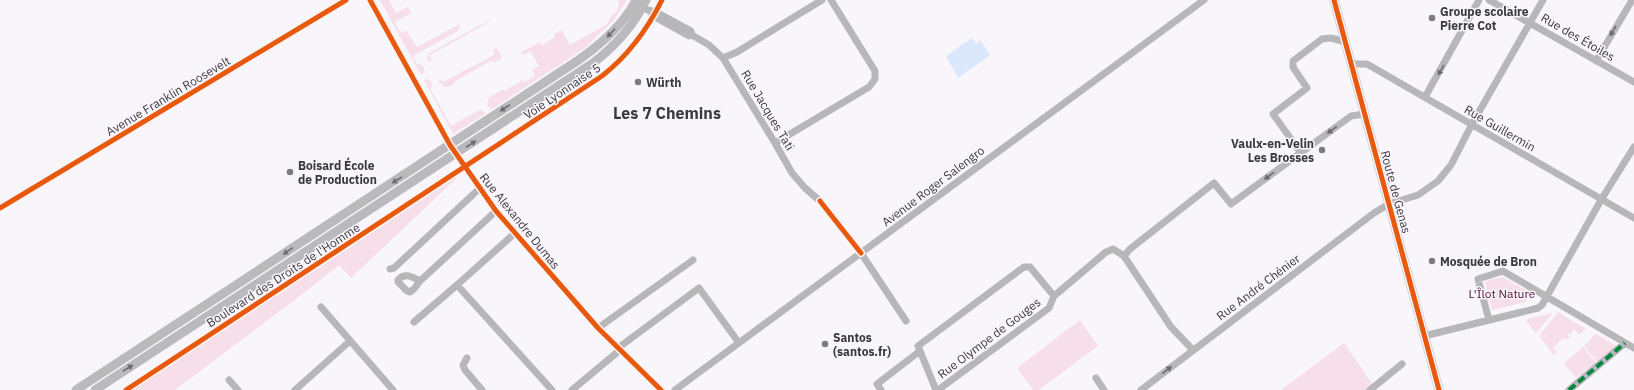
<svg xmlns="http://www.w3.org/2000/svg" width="1634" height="390" viewBox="0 0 1634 390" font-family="'IBM Plex Sans',sans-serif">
	<rect width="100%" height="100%" fill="#f8f6fb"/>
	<!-- green -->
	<path fill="#f7dfe9" d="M380,0h9l7,13 12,-6 3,6 -16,9 5,11 6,-3 11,17 43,-23 -2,7 -45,25 4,8 6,1 2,7 -4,3z
		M618,0h9l-14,21 -28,27 -94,62 -4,-6 2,-7 15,-8 1,2 18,-11 1,2 11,-6 -3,-6 7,-4 -9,-15 -7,4 -2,-3 19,-10 2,3 13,-8 -1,-3 8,-4 8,15 37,-21 5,-9 5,-4 2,-6z
		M491,19l-7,6 -54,30 2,5 -3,2 -2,-3 2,-6z
		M497,48l5,10 -8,5 -2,-3 -38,22v2l-5,3h-5l-6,-7 3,-1 2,3 51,-27 -1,-5z
		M428,79l4,3 -1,1 2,3 -3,2 21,38 31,-17 3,5 -32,20 -29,-54z
		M461,174l-110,104 -12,-13 -26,21 -138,104h-45l52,-34 1,1z
		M1503,277l28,16 -5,9 -34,8 -7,-28 3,-2z
		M1558,312l28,17 -7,6 -5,-6 -4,6 -2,-2v1l2,3 -4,3 -3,-2 -5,5 1,1 -6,3 4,6 -3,2 -15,-19z
		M1553,313l-17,20 -10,-12 1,-2z
		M1080,320l18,26 -59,44h-6l-16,-22z
		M1596,334l22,13 -20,16 -14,-17c5,-4 6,-7 12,-12z
		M1344,343l29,42 -7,5h-85z
		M1583,347l13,16 -20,15 -12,-15z"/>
	<!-- water -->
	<path fill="#dbe7fa" d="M972,38l4,6 4,-4 10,15 -32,23 -12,-22z"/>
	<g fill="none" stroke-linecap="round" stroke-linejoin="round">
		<!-- minor -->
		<path stroke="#b7b6b9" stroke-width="7" d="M370,0l80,145 46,66 102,117 63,62
			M1489,0l145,82
			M648,10l8,2 35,19 1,4
			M650,11l3,5 36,20 3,-1 17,10 14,13 52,85 17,30 13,15 15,13 41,52 45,68
			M723,58l14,-6 85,-52
			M1596,61l35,-59
			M1353,64h14l267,154
			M1425,97l54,-97
			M775,143l94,-56 6,-8v-8l-44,-71
			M1301,153l-28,-39 34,-26 -14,-21v-6l29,-22 9,-1 15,4
			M0,208l346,-208
			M515,233l-58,52 95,105
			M390,269l4,-1 86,-80
			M420,281c-8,-4 -15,-9 -22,-1v2l9,9 3,1 4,-3 6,-8 76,-70
			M321,307l72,83
			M1489,320l-11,-41 25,-8 131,77
			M414,322l43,-37
			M598,328l95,-68
			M1424,336l94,-23 20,-5 4,-3 59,-105 33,-53
			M618,348l81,-60 40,55
			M1193,350l-22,-23 -47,-71 6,-7 84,-66 17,21 120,-88 14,-2
			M467,358l-4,7 2,5 17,20
			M1096,378l8,12
			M229,380l9,10
			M295,390l55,-49
			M572,390l48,-40
			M675,390l529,-390
			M881,390l-4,-6 43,-33
			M936,390l-18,-44 106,-79h6l24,29
			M938,390l111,-82 5,-12 52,-44 7,-3 11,7
			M1141,390l233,-177 15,-9 29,-9 20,-14 13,-16 21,-41 71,-124
			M1370,390l32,-26
			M1569,390l56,-47"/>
		<!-- major -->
		<path stroke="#bababc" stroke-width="9" d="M1334,0l105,390
			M76,390l504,-331c21,-15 44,-35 56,-59
			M95,390l498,-327c22,-17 41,-38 53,-63"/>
		<!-- quiet -->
		<path stroke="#00873e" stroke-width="4" stroke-dasharray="8 4" stroke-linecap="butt" d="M1569,390l56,-47"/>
		<!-- cycleway casing -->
		<g stroke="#f8f5fc" stroke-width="8">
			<path id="cycleway" d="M370,0l80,145 46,66 102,117 63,62
				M1334,0l105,390
				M820,201l41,52
				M0,208l346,-208
				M126,390l476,-314c27,-21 45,-46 60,-76"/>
		</g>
		<!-- cycleway -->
		<use href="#cycleway" stroke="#e8590c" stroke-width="5"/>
	</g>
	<!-- one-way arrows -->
	<defs><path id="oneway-solid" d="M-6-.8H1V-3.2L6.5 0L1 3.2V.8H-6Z"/></defs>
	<g fill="#6d6b6e">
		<use href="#oneway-solid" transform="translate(1613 31) rotate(121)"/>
		<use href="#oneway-solid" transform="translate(1441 70) rotate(120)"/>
		<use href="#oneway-solid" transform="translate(1332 130) rotate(144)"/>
		<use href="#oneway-solid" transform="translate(1269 176) rotate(144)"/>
		<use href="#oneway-solid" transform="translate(1167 370) rotate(-38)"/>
	</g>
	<g fill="#6e6d6f">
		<use href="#oneway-solid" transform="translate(611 33) rotate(133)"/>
		<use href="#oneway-solid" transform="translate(505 108) rotate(147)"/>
		<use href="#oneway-solid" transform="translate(471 144) rotate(-33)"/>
		<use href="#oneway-solid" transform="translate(397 180) rotate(148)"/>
		<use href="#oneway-solid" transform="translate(288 251) rotate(146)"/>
		<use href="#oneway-solid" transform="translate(128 368) rotate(-33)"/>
	</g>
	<!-- markers -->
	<g fill="#7d7b7f" stroke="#f8f5fc" stroke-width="1.5">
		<circle cx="1432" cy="18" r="4"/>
		<circle cx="638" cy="82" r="4"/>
		<circle cx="1322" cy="150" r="4"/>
		<circle cx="290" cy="172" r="4"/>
		<circle cx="1432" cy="261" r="4"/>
		<circle cx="825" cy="344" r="4"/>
	</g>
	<g text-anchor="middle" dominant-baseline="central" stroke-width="3" stroke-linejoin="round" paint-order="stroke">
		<!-- poi labels -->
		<g font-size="12" font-weight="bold" fill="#3b393c" stroke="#f8f5fc" text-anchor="start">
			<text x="1440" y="11">Groupe scolaire<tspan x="1440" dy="14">Pierre Cot</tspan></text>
			<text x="646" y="82">Würth</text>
			<text x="1314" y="143" text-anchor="end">Vaulx-en-Velin<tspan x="1314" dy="14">Les Brosses</tspan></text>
			<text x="298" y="165">Boisard École<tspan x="298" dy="14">de Production</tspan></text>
			<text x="1440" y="261">Mosquée de Bron</text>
			<text x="833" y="337">Santos<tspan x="833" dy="14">(santos.fr)</tspan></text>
		</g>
		<!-- street labels -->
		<g font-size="12" fill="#3b393c" stroke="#f8f5fc">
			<text transform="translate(1578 37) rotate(30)">Rue des Étoiles</text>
			<text transform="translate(562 91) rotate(-34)">Voie Lyonnaise 5</text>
			<text transform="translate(168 96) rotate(-31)">Avenue Franklin Roosevelt</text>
			<text transform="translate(768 110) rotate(59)">Rue Jacques Tati</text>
			<text transform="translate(1500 128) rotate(30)">Rue Guillermin</text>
			<text transform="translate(933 186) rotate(-37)">Avenue Roger Salengro</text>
			<text transform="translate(1396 192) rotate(75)">Route de Genas</text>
			<text transform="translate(520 221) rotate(51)">Rue Alexandre Dumas</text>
			<text transform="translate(283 275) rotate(-33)">Boulevard des Droits de l'Homme</text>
			<text transform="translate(1258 287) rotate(-37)">Rue André Chénier</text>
			<text transform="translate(989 338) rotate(-37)">Rue Olympe de Gouges</text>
		</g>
		<!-- park labels -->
		<g font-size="12" fill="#541433" stroke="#f8f5fc">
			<text x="1502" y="293">L'Îlot Nature</text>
		</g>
		<!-- district labels -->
		<g font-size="16" font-weight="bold" fill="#3b393c" stroke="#f8f5fc">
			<text x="667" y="113">Les 7 Chemins</text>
		</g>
	</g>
</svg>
